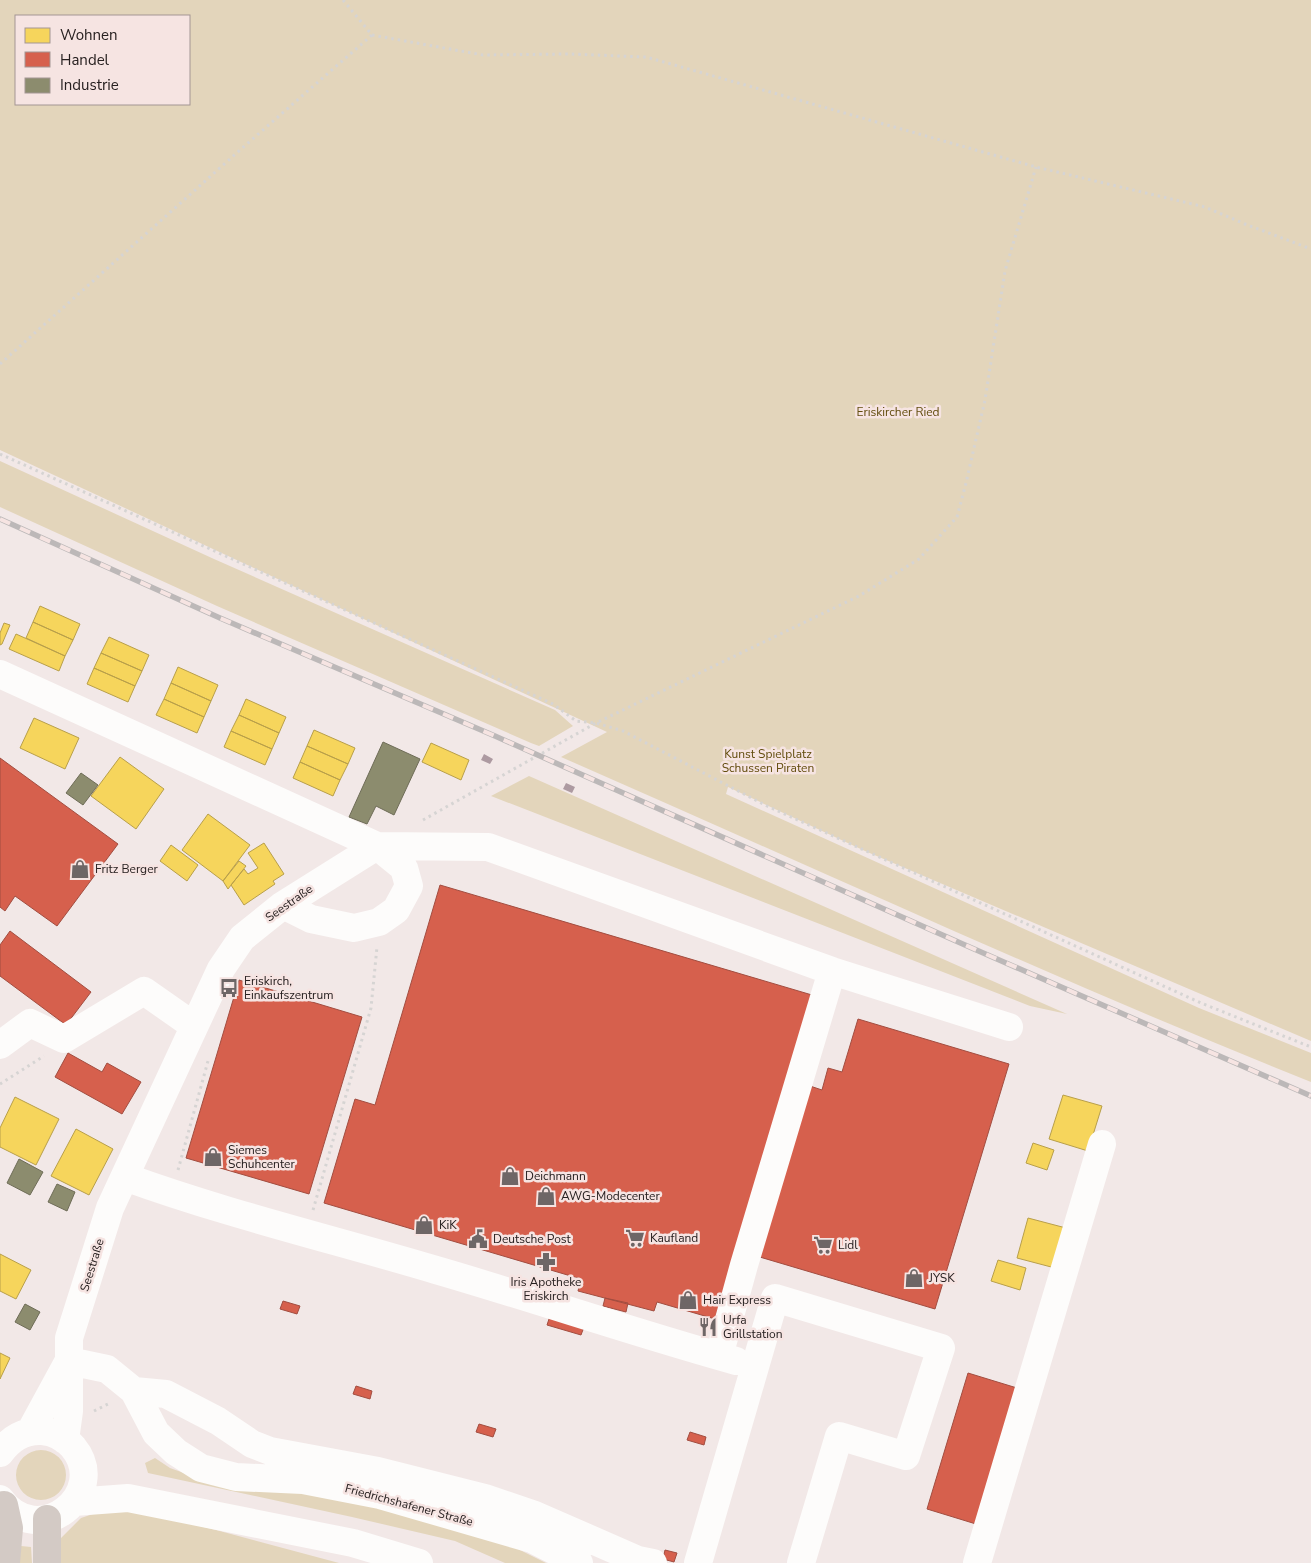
<svg xmlns="http://www.w3.org/2000/svg" width="1311" height="1563" viewBox="0 0 1311 1563" font-family="'Nunito Sans',sans-serif">
	<rect width="100%" height="100%" fill="#f2e8e7"/>
	<!-- green -->
	<path fill="#e3d5bb" fill-rule="evenodd" d="M0,0h1311v1041l-446,-190 -137,-64 -2,7 473,214 112,45v29c-253,-101 -500,-216 -750,-325l46,-25 -607,-282zM16,16h173v88h-173z
		M0,461l214,98 341,151 18,16 -34,20 -8,-3 -314,-137 -217,-99z
		M529,776l538,238 -37,-8 -539,-210z
		M16 1475a25 25 0 1 1 50 0a25 25 0 1 1-50 0Z
		M155,1458l15,10 36,13 90,8 78,16 130,37 42,21h-41l-50,-22 -103,-24 -204,-44 -3,-10z
		M102,1511l39,1 75,18 123,33h-286l8,-25 20,-20z
		M21,1546l10,1 1,16h-13z"/>
	<!-- homes -->
	<path fill="#f6d55c" stroke="#b89f4a" d="M40,606l40,18 -7,16 -40,-18z
		M33,622l40,18 -8,16 -39,-18z
		M4,623l6,2 -8,19 -2,1v-12z
		M16,634l49,22 -6,15 -50,-22z
		M109,637l40,18 -7,16 -41,-18z
		M101,653l41,18 -7,15 -41,-18z
		M178,667l40,18 -7,16 -40,-18z
		M94,668l41,18 -7,16 -41,-18z
		M171,683l40,18 -7,16 -40,-18z
		M164,699l40,18 -7,16 -41,-18z
		M246,699l40,18 -7,16 -40,-18z
		M239,715l40,18 -7,16 -41,-18z
		M34,718l45,20 -14,31 -45,-21z
		M314,730l41,18 -7,16 -41,-18z
		M231,731l41,18 -7,16 -41,-18z
		M431,743l38,17 -8,20 -39,-18z
		M307,746l41,18 -8,16 -40,-18z
		M120,757l44,32 -28,40 -45,-33z
		M300,762l40,18 -7,16 -40,-18z
		M208,814l42,31 -27,36 -41,-31z
		M264,843l20,31 -11,7 2,3 -31,21 -13,-20 13,-16 4,5 10,-6 -10,-15z
		M171,845l27,20 -11,16 -27,-20z
		M239,861l7,5 -18,23 -5,-8z
		M1063,1095l39,11 -14,45 -39,-12z
		M15,1097l44,22 -23,46 -36,-18v-19z
		M76,1129l37,20 -24,46 -38,-19z
		M1033,1143l21,7 -7,20 -21,-7z
		M1028,1218l38,10 -11,40 -38,-10z
		M0,1254l31,16 -15,29 -16,-8z
		M998,1260l28,8 -6,22 -29,-9z
		M0,1353l10,5 -10,21z"/>
	<!-- shops -->
	<path fill="#d6604d" stroke="#a24d40" d="M0,758l118,86 -61,82 -42,-30 -10,15 -5,-4z
		M440,885l372,110 -97,324 -58,-17 -3,9 -76,-20 3,-12 -257,-76 31,-104 20,6z
		M10,931l81,61 -25,33 -66,-49v-31z
		M239,980l123,37 -53,177 -123,-36z
		M858,1019l151,45 -74,245 -182,-54 51,-171 18,6 6,-22 14,4z
		M68,1053l34,19 5,-9 34,19 -19,32 -67,-37z
		M605,1298l23,5 -2,9 -23,-6z
		M283,1301l17,5 -3,8 -17,-5z
		M550,1316l34,11 -3,8 -34,-10z
		M968,1373l49,15 -41,136 -49,-15z
		M356,1386l16,5 -2,8 -17,-5z
		M479,1424l17,5 -3,8 -17,-5z
		M690,1432l16,5 -2,8 -17,-5z
		M665,1550l12,3 -3,9 -11,-3z"/>
	<!-- industry -->
	<path fill="#8c8c6e" stroke="#6e6c57" d="M383,742l37,17 -26,56 -18,-9 -9,18 -18,-7z
		M81,773l17,12 -15,20 -17,-12z
		M19,1159l24,13 -13,23 -23,-12z
		M57,1184l18,8 -8,19 -19,-9z
		M25,1304l15,8 -10,18 -15,-8z"/>
	<!-- building -->
	<path fill="#ad9aa1" d="M484,754l9,5 -3,5 -9,-4z
		M566,783l9,4 -3,6 -9,-4z"/>
	<g fill="none" stroke-linecap="round" stroke-linejoin="round">
		<!-- path -->
		<path stroke="#d6d4d3" stroke-width="3" stroke-dasharray="2.5 4" stroke-linecap="butt" d="M343,0l29,35 111,20 86,-1 77,3 390,110 169,40 40,17 66,25
			M0,364l240,-214 132,-115
			M0,454l553,250 23,17 20,2 27,8 144,75 434,197 110,44
			M423,820l173,-97 263,-127 60,-37 38,-42 9,-34 19,-83 20,-129 31,-104
			M0,1084l44,-28
			M178,1170l30,-109
			M313,1210l58,-202 6,-61
			M94,1411l14,-7"/>
		<!-- minor -->
		<path stroke="#fdfcfb" stroke-width="28" d="M0,674l377,172 27,22 5,18 -13,24 -17,12 -25,6 -43,-9 -28,-14
			M377,846l111,1 344,124 -88,294 -25,91
			M832,971l177,56
			M0,1045l30,-22 34,16 80,-48 50,35
			M125,1177c102,37 207,62 311,93 100,29 199,63 300,91
			M69,1361l38,8 27,22 22,42 20,19 25,16 35,9 67,3 77,15 152,44 47,24
			M134,1391l32,3 52,27 34,23 18,7 108,20 107,27 50,17 103,45 15,3
			M30,1432l37,-68
			M65,1440l4,-29v-73l41,-130 111,-239 21,-31 41,-33 94,-59
			M0,1453c10,-14 25,-23 42,-22 12,1 23,7 31,16 38,46 -35,105 -73,52
			M74,1502l54,-4 225,45 66,20
			M698,1563l77,-265 166,50 -35,108 -67,-20 -38,127
			M977,1563l125,-419"/>
		<!-- major -->
		<path stroke="#d3cac5" stroke-width="28" d="M4,1505l5,23 -3,35
			M47,1519v44"/>
		<!-- rail casing -->
		<g stroke="#bcb8b8" stroke-width="5.5">
			<path id="rail" d="M0,519l220,99 275,118 470,209 346,151"/>
		</g>
		<!-- rail -->
		<use href="#rail" stroke="#f6e4e2" stroke-width="4" stroke-dasharray="11" stroke-linecap="butt"/>
	</g>
	<!-- icons -->
	<defs>
		<g id="shop-bare" transform="scale(1.5)"><path d="M-5-2.5h2.3a2.7 3.5 0 0 1 5.4 0H5L5.5 6h-11ZM-1.5-2.5h3a1.5 2.3 0 0 0-3 0Z" fill="#6e6666" stroke="#f6e4e2" stroke-width="2.5" paint-order="stroke"/></g>
		<g id="bus-bare" transform="scale(1.5)"><path d="M-5-6H5V4H4V6H2V4H-2V6H-4V4H-5ZM-3.5-4V0h7V-4ZM-3.5 1.2v1.5H-2V1.2ZM2 1.2v1.5H3.5V1.2Z" fill="#6e6666" stroke="#f6e4e2" stroke-width="2.5" paint-order="stroke"/></g>
		<g id="supermarket-bare" transform="scale(1.5)"><path d="M-6-5.5h2.5l.6 2H6L4.5 2H-2.5L-4.4-4H-6ZM-1.5 3.2a1.3 1.3 0 1 0 .1 0ZM3 3.2a1.3 1.3 0 1 0 .1 0Z" fill="#6e6666" stroke="#f6e4e2" stroke-width="2.5" paint-order="stroke"/></g>
		<g id="civic-bare" transform="scale(1.5)"><path d="M-.6-6.5H3V-4.5H.6V-3L4-1V1h2V6H-6V1h2V-1L-.6-3ZM-1.2 2.5V6h2.4V2.5Z" fill="#6e6666" stroke="#f6e4e2" stroke-width="2.5" paint-order="stroke"/></g>
		<g id="pharmacy-bare" transform="scale(1.5)"><path d="M-2-6h4v4h4v4h-4v4h-4v-4h-4v-4h4Z" fill="#6e6666" stroke="#f6e4e2" stroke-width="2.5" paint-order="stroke"/></g>
		<g id="restaurant-bare" transform="scale(1.5)"><path d="M-5-6h1v4h1v-4h1v4h1v-4h1v5L-1.5 .5V6h-2V.5L-5-1ZM5-6V6H3V1.5H1.5Q1.5-4 5-6Z" fill="#6e6666" stroke="#f6e4e2" stroke-width="2.5" paint-order="stroke"/></g>
	</defs>
	<g fill-rule="evenodd">
		<use href="#shop-bare" x="80" y="869"/>
		<use href="#bus-bare" x="229" y="988"/>
		<use href="#shop-bare" x="213" y="1157"/>
		<use href="#shop-bare" x="510" y="1176"/>
		<use href="#shop-bare" x="546" y="1196"/>
		<use href="#shop-bare" x="424" y="1225"/>
		<use href="#supermarket-bare" x="635" y="1238"/>
		<use href="#civic-bare" x="478" y="1239"/>
		<use href="#supermarket-bare" x="823" y="1245"/>
		<use href="#pharmacy-bare" x="546" y="1262"/>
		<use href="#shop-bare" x="914" y="1278"/>
		<use href="#shop-bare" x="688" y="1300"/>
		<use href="#restaurant-bare" x="708" y="1327"/>
	</g>
	<g text-anchor="middle" dominant-baseline="central" stroke-width="5" stroke-linejoin="round" paint-order="stroke">
		<!-- park labels -->
		<g font-size="12" fill="#624c0d" stroke="#f6e4e2">
			<text x="898" y="412">Eriskircher Ried</text>
			<text x="768" y="754">Kunst Spielplatz<tspan x="768" dy="14">Schussen Piraten</tspan></text>
		</g>
		<!-- poi labels -->
		<g font-size="12" fill="#272020" stroke="#f6e4e2" text-anchor="start">
			<text x="95" y="869">Fritz Berger</text>
			<text x="244" y="981">Eriskirch,<tspan x="244" dy="14">Einkaufszentrum</tspan></text>
			<text x="228" y="1150">Siemes<tspan x="228" dy="14">Schuhcenter</tspan></text>
			<text x="525" y="1176">Deichmann</text>
			<text x="561" y="1196">AWG-Modecenter</text>
			<text x="439" y="1225">KiK</text>
			<text x="650" y="1238">Kaufland</text>
			<text x="493" y="1239">Deutsche Post</text>
			<text x="838" y="1245">Lidl</text>
			<text x="929" y="1278">JYSK</text>
			<text x="546" y="1282" text-anchor="middle">Iris Apotheke<tspan x="546" dy="14">Eriskirch</tspan></text>
			<text x="703" y="1300">Hair Express</text>
			<text x="723" y="1320">Urfa<tspan x="723" dy="14">Grillstation</tspan></text>
		</g>
		<!-- street labels -->
		<g font-size="12" fill="#272020" stroke="#f6e4e2">
			<text transform="translate(289 903) rotate(-35)">Seestraße</text>
			<text transform="translate(92 1265) rotate(-73)">Seestraße</text>
			<text transform="translate(409 1505) rotate(15)">Friedrichshafener Straße</text>
		</g>
	</g>
	<!-- legend -->
	<rect x="15" y="15" width="175" height="90" fill="#f6e4e2" stroke="#a39694"/>
	<rect x="25" y="28" width="25" height="15" fill="#f6d55c" stroke="#a39694"/>
	<text x="60" y="40" font-size="15" fill="#272020">Wohnen</text>
	<rect x="25" y="52" width="25" height="15" fill="#d6604d" stroke="#a39694"/>
	<text x="60" y="65" font-size="15" fill="#272020">Handel</text>
	<rect x="25" y="78" width="25" height="15" fill="#8c8c6e" stroke="#a39694"/>
	<text x="60" y="90" font-size="15" fill="#272020">Industrie</text>
</svg>
